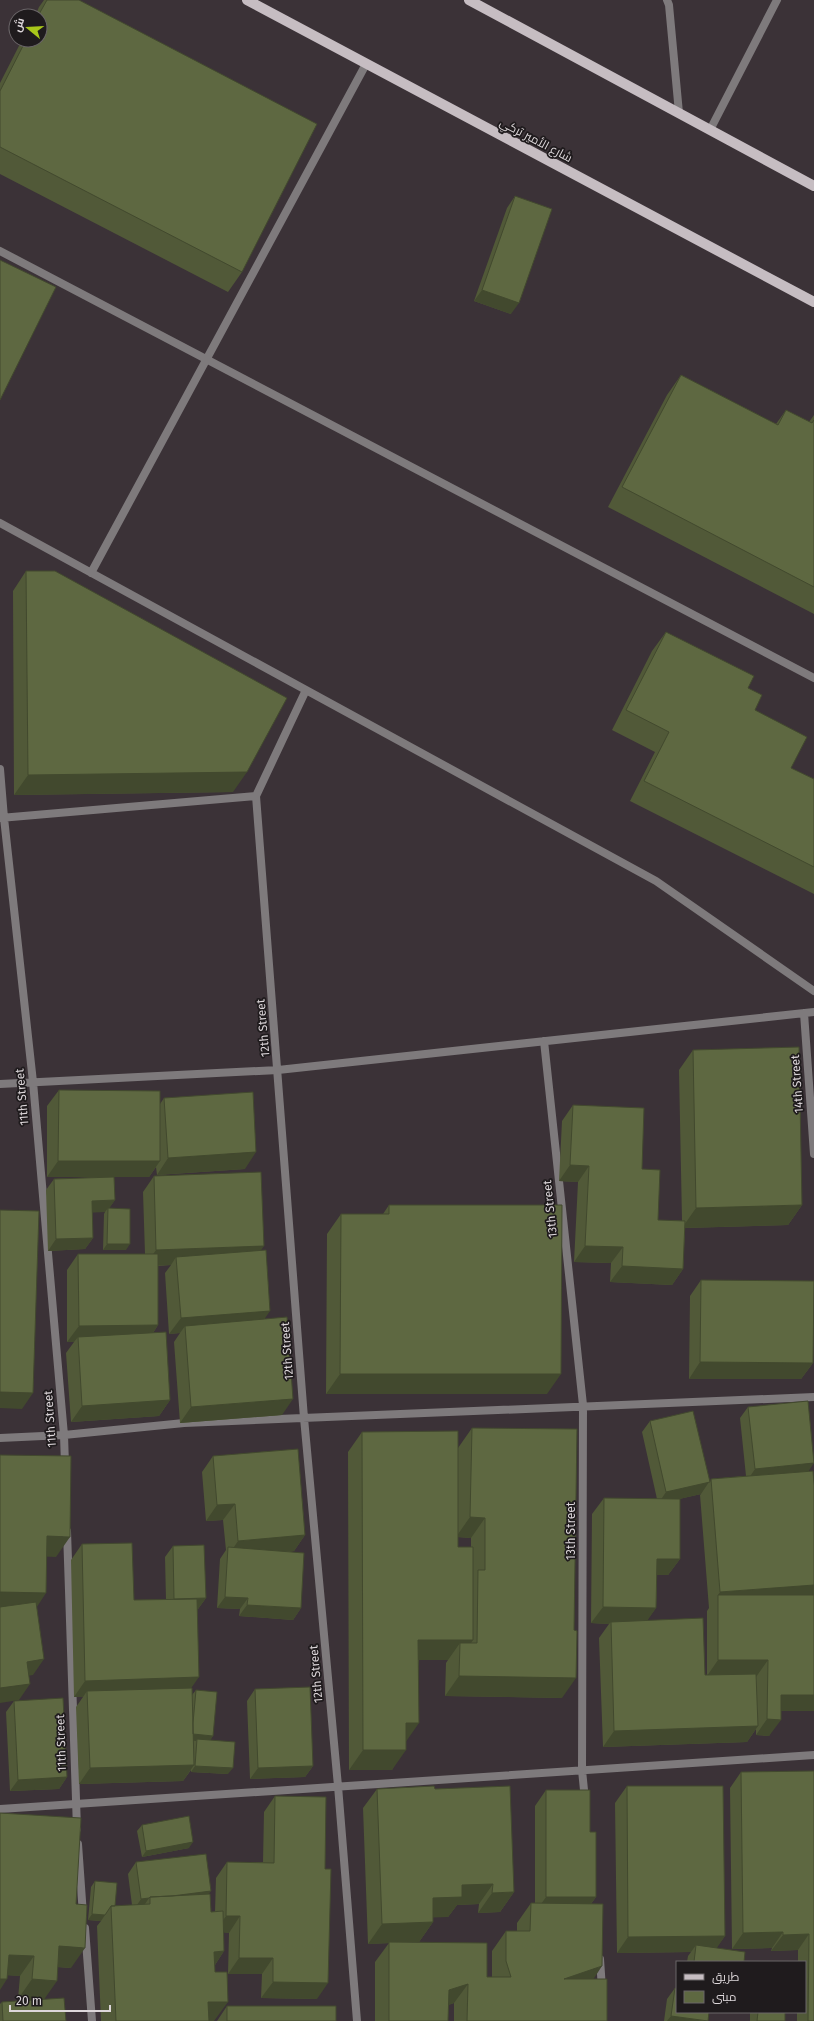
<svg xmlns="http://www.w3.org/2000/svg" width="814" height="2021" viewBox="0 0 814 2021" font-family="'Fira Sans',Cairo,sans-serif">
	<rect width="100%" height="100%" fill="#3b3237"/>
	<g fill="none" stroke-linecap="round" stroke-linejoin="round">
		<!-- service -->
		<path stroke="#7e7a7c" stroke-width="8" d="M667,0l2,5 10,108"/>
		<!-- minor -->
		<path stroke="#7e7a7c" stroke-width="8" d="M710,130l67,-130
			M0,251l814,427
			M0,523l656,358 158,110
			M91,573l275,-509
			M306,690l-50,106 48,622 34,368 19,235
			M0,769l4,49 29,264 31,353 1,30
			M0,818l256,-22
			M804,1013l10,141
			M544,1041l39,364 -1,365 3,30
			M0,1084l278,-14 536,-58
			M0,1438l64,-3 120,-12 630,-26
			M67,1531l10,298
			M0,1809l814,-54
			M78,1844l5,71
			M85,1928l7,93
			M600,1959l2,30"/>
		<!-- primary -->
		<path stroke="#c6bdc2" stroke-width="10" d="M247,0l567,302
			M469,0l345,186"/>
	</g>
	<!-- wall -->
	<path fill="#515938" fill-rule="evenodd" d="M44,0h35l163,272 -14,20 -228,-118v-91l22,-43h18v-24h-5l4,-9z
		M515,196l-4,118 -37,-13 33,-93z
		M681,375l95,49 10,-14 23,12 5,-7v199l-206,-107 59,-112z
		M26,571l207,221 -219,3 -1,-204z
		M666,632l82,56 7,22 36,58 23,11v115l-184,-93 25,-49 -43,-22 40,-79z
		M693,1050l109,155 -14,20 -103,3 -2,41 -11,16 -62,-3 1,-19 -37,-1 4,-80 -19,-1 3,-60 11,-16 69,64 16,51 24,1 -3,-151z
		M59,1090l101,14 4,-6 81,71 -88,6 -1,-8 -7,10h-35l1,23 -6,8 17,42h-23l1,-36 1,-2h-13l1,26 -8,11 -37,2 -2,-61 8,-11 48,-2h-55v-71z
		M154,1176l107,75 4,68 17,96 -102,8 -6,-81 6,-9 -11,1 -4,-61 6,-8 -13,1v59l-5,8 17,67 -11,16 -88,6 -5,-69 8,-11h-7v-72l11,-16h67l-2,-62z
		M389,1205l158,189h-221l1,-160 14,-20h42z
		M701,1280l112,83 -12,16h-112l1,-83z
		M748,1407l61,64 5,124v116h-33l-12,25 -13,-1v-6l-9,13 -144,5 -4,-109 10,-14 -18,-1 1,-109 12,-16 53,1 -15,-67 8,-11 60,61 1,-3 35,-3 -6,-58zM701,1494l-1,1 9,113 -2,3v64h-2l-58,-55 9,-12 1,-33h11l12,-16 -1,-60z
		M472,1428l90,270 -117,-2 1,-33 2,-3h-29l-13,81 -14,29h-43l-1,-318 14,-20 96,16zM458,1537l13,1v9h-13z
		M213,1456l92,79 -11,16 -5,1 12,56 -8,12 -54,-4 1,-7 -23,-1 3,-49 6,-9 -3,-30 -17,1 -4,-49z
		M82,1544l52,56h32l-1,-43 8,-11 33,52 -8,11h-1l-6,79 1,7 4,-5 17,46 -3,4 18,34 -37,-2v-2l-8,11 -104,3 -3,-77 7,-10h-9l-3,-137z
		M255,1689l58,77 -8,11 -55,2 -3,-78z
		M14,1701l53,76 -8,12 -49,2 -4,-79z
		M814,1771v250h-17v-9h8v-50h-7v-12l-27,1 1,-3 -40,1 -2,-161 11,-16z
		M627,1786l98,150 -9,12 28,14h-57l1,-6 3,-4 -74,1 -2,-150z
		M377,1789h58l79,103 -14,20 -22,1 1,-9 -22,1 -9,12h-15v5l-14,20h-12l80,35h5v-26l14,-20h11v-8l14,-20h4v-97l11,-16 44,42 6,65 -5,7 2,75 14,42h-153v-18l-6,2v16h-73v-59l14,-19 -21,1 -5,-136z
		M275,1796l42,203 -56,-1 1,-24h-34l1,-41 -5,-1v19l-9,14 -1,56h-113l-4,-95 4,-5 -13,-1 3,-33 4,-6 20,25 17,-1 -4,-31 8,-12 72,32 3,18h4l1,-34 11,-16h36l1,-50z
		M0,1813l71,155 -14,-1 -13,32 22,22h-66v-17l2,-2 30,-2 -14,-1 2,-23 -12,-1z
		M142,1825l47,23 -47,9 -5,-26z
		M675,1988l30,33h-41l3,-22z
		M227,2006l109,15h-119z
		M750,2012h35v9h-35z"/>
	<!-- shaded-wall -->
	<path fill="#42492e" d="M482,290l37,13 -8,11 -37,-13z
		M247,772l-14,20 -219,3 14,-20z
		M256,1152l-11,17 -88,6 11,-17z
		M58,1161h102l-11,16h-102z
		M570,1165l19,1 -11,16 -19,-1z
		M115,1200l-7,10v-2l-3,4 -21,1 8,-12z
		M802,1205l-14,20 -106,3 14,-20z
		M93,1238l-8,11 -37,2 8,-12z
		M107,1244h23l-4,6h-23z
		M264,1246l-11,16 -77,-5 -5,8 -26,1 11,-16z
		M585,1246l38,1 -12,16 -37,-1z
		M622,1266l61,3 -11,16 -62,-3z
		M270,1311l-11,16 -74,-1 -5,7 -11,1 12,-16z
		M158,1325l-11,17 -69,-5 -4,5h-7l12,-16z
		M700,1362l113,1 -12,16h-112z
		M340,1374h221l-14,20h-221z
		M0,1392l33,1 -11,16 -22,-1z
		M293,1399l-11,16 -102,8 11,-16z
		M170,1400l-11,16 -88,6 11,-16z
		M814,1463l-8,12 -59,6 8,-12z
		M709,1482l-8,12 -43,10 8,-12z
		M235,1504l-12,16 -17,1 11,-16z
		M470,1517l15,1 -14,20 -15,-1z
		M305,1535l-11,16 -67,6 1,-1 10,-15z
		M47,1536l23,1 -14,20 -23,-1z
		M657,1559h23l-12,16h-23z
		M814,1585v10l-4,5 -92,-5 2,-3z
		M0,1592l46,1 -13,20 -33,-1z
		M225,1597l23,1 -8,11 -23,-1z
		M206,1598l-8,11 -31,1 7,-11z
		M247,1605l54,3 -8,12 -54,-4z
		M603,1607l53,1 -11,16 -34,-2 -2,2 -18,-1z
		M418,1640h55l-13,20v-17l-12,17h-43z
		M44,1659l-11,16 -18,3 12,-16z
		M718,1660h50l-12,17 -49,-1z
		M459,1676l117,2 -14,20 -117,-2z
		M199,1677l-12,17 -100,-3 -4,6h-9l11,-16z
		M30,1684l-11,16 -19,3v-15z
		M781,1695h33v16h-44z
		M767,1719l14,1 -12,16 -13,-1z
		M406,1723h13l-14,20z
		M758,1726l-11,16 -144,5 11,-16z
		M192,1734l21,2 -4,6 -12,-3 -1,2 -8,-1z
		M363,1750h43l-14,20h-43z
		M194,1765l-11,16 -104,3 11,-16z
		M195,1766l38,2 -5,6 -37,-2z
		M313,1766l-8,11 -55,2 8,-11z
		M67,1777l-8,12 -49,2 8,-11z
		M193,1842l-4,6 -47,9 4,-6z
		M493,1884l-14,20 -22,1 -9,12 -29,1 14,-20 29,-13z
		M211,1891l-8,11 -53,2v-6z
		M514,1892l-14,20 -22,1 14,-20z
		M546,1897h50l-12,16h-49z
		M149,1898l-8,12 -8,1 8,-12z
		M92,1914l13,1 -4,6 -13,-1z
		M226,1916h14l-11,17 -14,-1z
		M433,1922l-14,20 -51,2 14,-20z
		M783,1932l-11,16 -40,1 11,-16z
		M809,1934l-11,16 -27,1 12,-16z
		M725,1936l-11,16 -18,-7 -5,7 -74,1 11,-16z
		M59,1946l26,2 -14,20 -26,-2z
		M224,1951l-13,20 3,-19z
		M9,1955l25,1 -14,20 -20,-1z
		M239,1958h34l-11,16h-34z
		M602,1966l-13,20 -25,-7z
		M0,1979h7l-7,11z
		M32,1979l25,2 -14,20 -25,-2z
		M273,1982l55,1 -11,16 -56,-1z
		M468,1984l-14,19 -19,7 14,-20z
		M208,2002h20l-14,19h-19z
		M671,2016l34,5h-38z"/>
	<!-- building -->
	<path fill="#5e6841" stroke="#42492e" d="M47,0h32l238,124 -75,148 -242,-125v-56l26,-51h14v-24h-2z
		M515,196l37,13 -33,94 -37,-13z
		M0,260l56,27 -56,113z
		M681,375l97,50 8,-15 26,13 2,-3v167l-192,-100z
		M26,571h29l232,127 -40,74 -219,3z
		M666,632l88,44 -6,12 14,7 -7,15 52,27 -16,31 23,11v88l-170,-86 25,-49 -43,-22z
		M799,1047l3,158 -106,3 -3,-158z
		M59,1090l101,1v70h-102z
		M253,1092l3,60 -88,6 -4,-60z
		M573,1105l71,3 -2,61 18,1 -2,50 27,1 -2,48 -61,-3 1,-19 -38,-1 4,-80 -19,-1z
		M261,1172l3,74 -108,4 -2,-74z
		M114,1177l1,23 -23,1 1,37 -37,1 -2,-60z
		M389,1205h173l-1,169h-221l1,-160h48z
		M108,1208l22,1v35h-23z
		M0,1210l39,1 -6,182 -33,-1z
		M266,1250l4,61 -89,7 -5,-61z
		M78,1254h80v71l-79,1z
		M701,1280l113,1 -1,82 -113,-1z
		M287,1317l6,82 -102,8 -6,-81z
		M166,1332l4,68 -88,6 -4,-69z
		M808,1401l6,62 -59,6 -7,-62z
		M693,1411l17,71 -44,10 -16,-71z
		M472,1428l105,1 -3,201 3,1 -1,47 -117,-2 1,-33h17l1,-73h7v-52l-15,-1z
		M458,1431v116h15v93h-55l1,83h-13v27h-43l-1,-318z
		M298,1449l7,86 -67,6 -3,-37 -18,1 -4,-49z
		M0,1455l71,1 -1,81 -23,-1 -1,57 -46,-1z
		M813,1471l1,14v100l-94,7 -9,-113z
		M604,1498l76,1v60h-23l-1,49 -53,-1z
		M132,1543l2,57 63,-1 2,78 -114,4 -3,-137z
		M204,1545l2,53 -32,1 -1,-53z
		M228,1547l76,6 -3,55 -54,-3 1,-7 -23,-1z
		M718,1595h96v100h-33v25l-14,-1 1,-59h-50z
		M36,1602l8,57 -17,3 3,22 -30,4v-81z
		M703,1618l2,57 51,-1 2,52 -144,5 -3,-109z
		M310,1687l3,79 -55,2 -3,-79z
		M192,1688l2,77 -104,3 -3,-77z
		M196,1690l21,2 -4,44 -20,-2v-11z
		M63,1698l4,79 -49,3 -4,-79z
		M197,1739l38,3 -2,26 -38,-2z
		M814,1771v250h-6l1,-87 -26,1v-3l-40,1 -2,-161z
		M434,1786l1,3 75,-3 4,106 -22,1 1,-9 -31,1v12l-29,1v24l-51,2 -5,-135z
		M627,1786h96l2,150 -97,1z
		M546,1790h44v42h6v65h-50z
		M275,1796l51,1 -1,72h6l-3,114 -55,-1v-24h-34l1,-42h-14l1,-54 47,1z
		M0,1813l81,5 -5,86 11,1 -2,43 -26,-2 -2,35 -25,-2 2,-23 -25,-1 -2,24h-7z
		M189,1816l4,26 -47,9 -4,-26z
		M206,1854l5,37 -39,5 -22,1 -1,1 -8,1 -5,-37z
		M95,1881l22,2 -2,23h-4l-6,9 -13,-1z
		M210,1894l1,18 12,-1 1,40 -10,1 1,20h12l1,30h-20l1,19h-93l-5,-115 39,-2v-7z
		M531,1903l72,1 -1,62 -38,13h43v42h-140l1,-37 -19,6 -1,31h-59v-79l98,1v34h24l-5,-16v-30h24z
		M696,1945l49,7 -1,10h-50z
		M675,1988h2v24h32l-1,9 -37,-5z
		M64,1998l2,23h-63l-1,-19z
		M227,2006h109v15h-109z
		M758,2012h27v9h-28z"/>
	<g text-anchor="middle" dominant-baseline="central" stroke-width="3.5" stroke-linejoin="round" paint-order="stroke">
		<!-- street labels -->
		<g font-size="12" fill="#ddd7da" stroke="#1f1b1d">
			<text transform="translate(536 140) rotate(28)">شارع الأمير تركي</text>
			<text transform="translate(263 1028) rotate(-95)">12th Street</text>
			<text transform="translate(797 1084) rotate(-94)">14th Street</text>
			<text transform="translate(22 1097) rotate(-95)">11th Street</text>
			<text transform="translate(550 1209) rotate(-96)">13th Street</text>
			<text transform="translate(287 1351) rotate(-94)">12th Street</text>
			<text transform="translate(50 1419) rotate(-94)">11th Street</text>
			<text transform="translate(571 1531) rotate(-90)">13th Street</text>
			<text transform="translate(316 1674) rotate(-95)">12th Street</text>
			<text transform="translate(61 1743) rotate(-92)">11th Street</text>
		</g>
	</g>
	<!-- legend -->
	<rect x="676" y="1961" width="130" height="52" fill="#1f1b1d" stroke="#6b6669"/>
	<rect x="684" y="1974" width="20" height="6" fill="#c6bdc2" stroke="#6b6669"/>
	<text x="712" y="1981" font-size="12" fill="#ddd7da">طريق</text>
	<rect x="684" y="1991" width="20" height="12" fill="#5e6841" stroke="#6b6669"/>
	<text x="712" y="2001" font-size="12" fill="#ddd7da">مبنى</text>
	<!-- north arrow -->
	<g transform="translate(28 28) rotate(288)"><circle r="19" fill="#1f1b1d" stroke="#6b6669"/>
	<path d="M0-3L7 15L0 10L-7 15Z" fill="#a9c71a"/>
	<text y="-6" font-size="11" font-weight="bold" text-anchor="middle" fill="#ddd7da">ش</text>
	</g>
	<!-- scale -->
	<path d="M10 2005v6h100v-6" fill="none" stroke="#ddd7da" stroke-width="2"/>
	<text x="16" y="2005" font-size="12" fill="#ddd7da" stroke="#1f1b1d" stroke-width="3" paint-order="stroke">20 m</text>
</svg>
